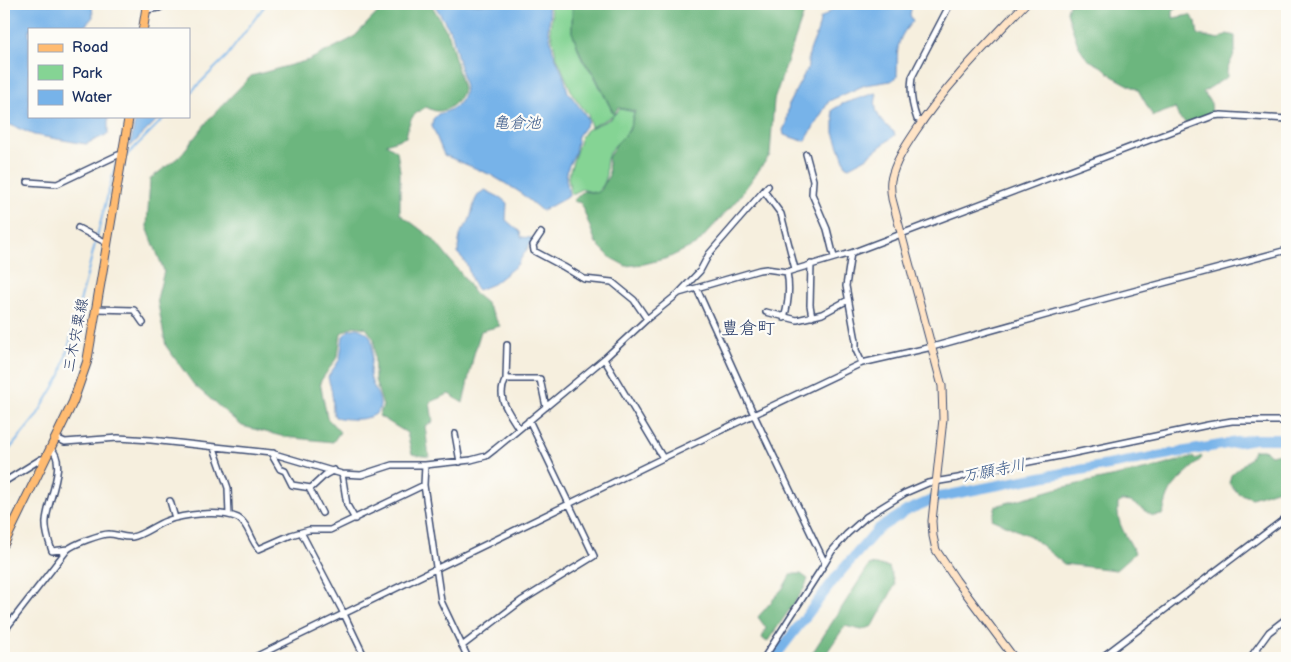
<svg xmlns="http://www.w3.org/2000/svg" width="1291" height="662" viewBox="0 0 1291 662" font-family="'Balsamiq Sans','Klee One',sans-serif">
	<rect width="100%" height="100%" fill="#fdfcf7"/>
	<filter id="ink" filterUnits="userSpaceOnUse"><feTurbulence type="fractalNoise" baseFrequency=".02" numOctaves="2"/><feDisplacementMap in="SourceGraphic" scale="10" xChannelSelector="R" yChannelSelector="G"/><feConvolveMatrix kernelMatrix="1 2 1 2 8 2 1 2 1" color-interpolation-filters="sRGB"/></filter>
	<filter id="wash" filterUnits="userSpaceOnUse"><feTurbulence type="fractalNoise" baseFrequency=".0096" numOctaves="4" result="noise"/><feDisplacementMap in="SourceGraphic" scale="20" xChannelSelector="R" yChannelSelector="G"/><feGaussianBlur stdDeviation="1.12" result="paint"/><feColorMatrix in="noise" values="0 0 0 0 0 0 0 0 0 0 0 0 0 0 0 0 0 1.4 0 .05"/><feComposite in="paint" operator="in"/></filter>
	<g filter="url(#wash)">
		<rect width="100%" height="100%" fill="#f6efde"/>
		<!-- green -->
		<path fill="#85d494" stroke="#508279" d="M549,4h23v28l10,28 11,14 21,41 -23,12 -3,-12 -15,-20 -17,-40 -6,-27 2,-12z
			M620,109l14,3c-2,6 -3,14 -6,19 -6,9 -16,14 -20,25 -5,12 4,24 -12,37l-15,-4 -6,5h-4l-3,-17 13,-40 5,-7 24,-11z"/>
		<!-- forest -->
		<path fill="#6cb67e" stroke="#44726e" d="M386,4h45l18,31 14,54c-2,11 -14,23 -26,22 -3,0 -7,-2 -11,-4 -16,9 -16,12 -20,30l-20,7 11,7 3,20v43l32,24 31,38 11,17 12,10 14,23 -19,5 -7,23 -11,49 -14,-9 -19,8 3,20 -8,4 4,31 -17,-3 -5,-21 -28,-17 4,-10 -8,-26 -1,-41 -8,-11 -12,-2 -13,7 -3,23 -18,26 7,36 13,14 -7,10 -48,-5 -43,-11 -48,-41 -28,-39 -9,-47 7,-28 -17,-44 3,-48 30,-23 30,-38 41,-42 58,-16 44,-22z
			M573,4h234l-33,96 -4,55 -33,45 -40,44 -29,14 -24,6 -18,2 -15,-8 -15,-15 -15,-40 -8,-2 10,-10 13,2 5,-3 8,-15 -1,-17 9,-15 12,-12 6,-20 -17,-3 -4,6 -20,-40 -11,-14 -11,-28z
			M1069,4h113l-9,6v8l17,-3 6,7 2,13 21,4 8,-5 8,2v16l-8,18v7l-24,15 8,11 1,11 -26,9 -7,-5 -4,-10 -22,8 -15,-26 -26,-14 -8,-8 -17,-9 -9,-14 -8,-23 -3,-11z
			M1254,450h11l6,5 9,-2 7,3v26l-2,5 -33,11 -14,-5 -9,-10 2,-8 19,-17z
			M1201,456l1,2c-10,11 -29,24 -34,38 -3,7 -3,12 -6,19l-9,1 -22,-14 -10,-1 -3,3c-2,22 9,31 17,49l-19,17 -52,-6 -34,-28 -38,-17 4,-13 59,-17 102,-22 35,-10 4,2z
			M870,564l19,3 6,18 -22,41 -11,4 -17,-4 -20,29 3,3h-19z
			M791,574h10l7,5 -4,10 -37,53 -5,-4 4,-10 -8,-11 25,-29z"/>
		<!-- water -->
		<path fill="#77b3e9" stroke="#4971a4" d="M4,4h88l1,13 -11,12h-53v87h79v18l-22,10 -52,-9 -28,-12h-2z
			M434,4h113l3,13 -2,10 5,24 11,26 4,15 19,25 1,5 -10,14 -3,17 -7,14 -2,11 3,18 -27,15 -24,-20 -27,-16 -47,-20 -12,-29 1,-7 5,-5c14,-3 26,-11 27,-26l-13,-54z
			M834,4h78l-2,11 3,6c-19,20 -15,30 -16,56l-6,4 -26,4 -36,16 -23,39 -3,1 -19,-6 -1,-5 3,-6 3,-21 19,-36c-2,-17 11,-31 12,-48l12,-9z
			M875,93l2,1c-5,17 3,27 17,38l1,3 -29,23 -17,9 -3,-1 -12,-33v-12l-2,-11 10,-6z
			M136,116h25l-31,31z
			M485,190l16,8 6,5 -1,17 14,12 1,5 11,1v3l-15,24 -24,19 -15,6c-11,-12 -6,-25 -20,-36 0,-8 1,-17 4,-24 2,-3 6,-5 7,-9 5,-11 3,-25 16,-31z
			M357,328c5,2 10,4 13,8 5,8 0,29 0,38 1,11 9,19 10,29 2,20 -33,17 -45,14 -4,-8 -1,-14 -3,-22 0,-6 -3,-12 -4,-18l12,-18 3,-23 6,-6z"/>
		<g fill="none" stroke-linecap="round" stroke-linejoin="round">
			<!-- stream -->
			<path stroke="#77b3e9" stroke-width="2" d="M189,94l38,-38 39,-52
				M126,156l40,-40
				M4,456l32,-39 25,-42 56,-216"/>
			<!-- river -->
			<path stroke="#77b3e9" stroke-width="10" d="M774,658l63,-82 41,-47 30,-19 31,-13 85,-17 230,-41h33"/>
		</g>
	</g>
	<g filter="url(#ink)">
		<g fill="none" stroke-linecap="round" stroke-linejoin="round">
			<!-- street casing -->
			<g stroke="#3c4c71" stroke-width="8">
				<path id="street" d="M146,10l13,-2 7,-4
					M923,121l-6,-2c-5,-13 -7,-28 -5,-42l38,-73
					M806,154l7,26 -1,14 15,35 7,28
					M28,182l29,2 61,-29h4
					M764,191l17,23 14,55
					M78,228l29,15
					M541,233l-8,12 1,6 30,16 20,12 28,3 22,18 13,19
					M851,253l-5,33 10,55v9l6,13
					M811,264l-1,41 2,12
					M697,289l57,126 71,148 -61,95
					M679,293l21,-22 9,-17 59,-68
					M96,309l38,1 9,13
					M766,312l31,8 25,-6 26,-14
					M784,318c5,-16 6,-30 3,-46
					M507,345l-1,34h34l6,28
					M604,359l59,99
					M506,379c-11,19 3,33 13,50
					M455,434l5,28
					M56,438l9,4 53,-4 33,2 120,13 71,21 19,1 31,-10h33l46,-5 15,-4 9,-7 110,-91 42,-39 32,-26 80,-23 7,-1 21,3 64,-19 362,-137 8,-1 66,4
					M214,448l14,40 1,27
					M51,449c17,14 -4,52 -5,72 -1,10 3,21 6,30l16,-2
					M273,453v4l7,12 5,2 7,14 19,3 14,-13 9,-5
					M425,465l-1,20 17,116 27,57
					M342,474l5,31 8,14
					M4,482l37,-23 4,1
					M309,488l13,25
					M170,501l5,17
					M302,534l42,80 21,44
					M825,563l7,-12 15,-17 19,-17 39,-24 23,-10 30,-5 15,-5 92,-18 143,-30 24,-4h55
					M4,631l63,-81c6,-6 34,-16 42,-16 7,0 15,4 23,3 11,-2 23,-12 34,-16 18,-7 54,-11 72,-3 11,6 12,22 21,31l32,-14 18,-5h21l94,-45
					M462,646l59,-45 73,-45 -65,-136
					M1255,651l12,7
					M253,658l410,-200 199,-95 70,-16 168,-47 187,-50
					M1101,658l186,-141
					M1250,658l19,-26 18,-14"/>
			</g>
			<!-- secondary casing -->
			<g stroke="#3c4c71" stroke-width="9">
				<path id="secondary" d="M1014,658l-58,-78 -20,-30 -3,-14 -1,-15 11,-102 -1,-33 -50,-187c-1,-6 -2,-12 -1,-19 4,-18 14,-33 24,-48 31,-47 71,-87 110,-128"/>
			</g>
			<!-- primary casing -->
			<g stroke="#3c4c71" stroke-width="10">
				<path id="primary" d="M143,29l4,-25
					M4,544l69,-142 14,-40 42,-246"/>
			</g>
			<!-- street -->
			<use href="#street" stroke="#fff" stroke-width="5"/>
			<!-- secondary -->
			<use href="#secondary" stroke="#ffe4c6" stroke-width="7"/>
			<!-- primary -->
			<use href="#primary" stroke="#ffbb71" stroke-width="8"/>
		</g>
	</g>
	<g text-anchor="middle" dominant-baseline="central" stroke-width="4.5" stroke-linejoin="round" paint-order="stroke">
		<!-- street labels -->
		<g font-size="15" fill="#1b2f5e" stroke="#fdfcf7">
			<text transform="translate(76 335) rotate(-79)">三木宍粟線</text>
		</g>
		<!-- water labels -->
		<g font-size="16" font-style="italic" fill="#375788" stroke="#fdfcf7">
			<text x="517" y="123">亀倉池</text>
			<text transform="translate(994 471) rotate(-11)">万願寺川</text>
		</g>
		<!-- quarter labels -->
		<g font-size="18" fill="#1b2f5e" stroke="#fdfcf7">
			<text x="748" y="328">豊倉町</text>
		</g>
	</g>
	<!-- margin -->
	<rect width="1291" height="662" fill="none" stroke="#fdfcf7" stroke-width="20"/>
	<!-- legend -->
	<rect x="28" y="28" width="162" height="90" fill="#fdfcf7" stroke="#a3aaba"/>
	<rect x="38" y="44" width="25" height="8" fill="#ffbb71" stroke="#a3aaba"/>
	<text x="72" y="52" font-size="15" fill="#1b2f5e">Road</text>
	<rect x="38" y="65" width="25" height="15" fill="#85d494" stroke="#a3aaba"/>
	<text x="72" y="78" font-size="15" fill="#1b2f5e">Park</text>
	<rect x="38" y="90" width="25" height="15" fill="#77b3e9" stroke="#a3aaba"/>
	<text x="72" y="102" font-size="15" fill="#1b2f5e">Water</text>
</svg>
